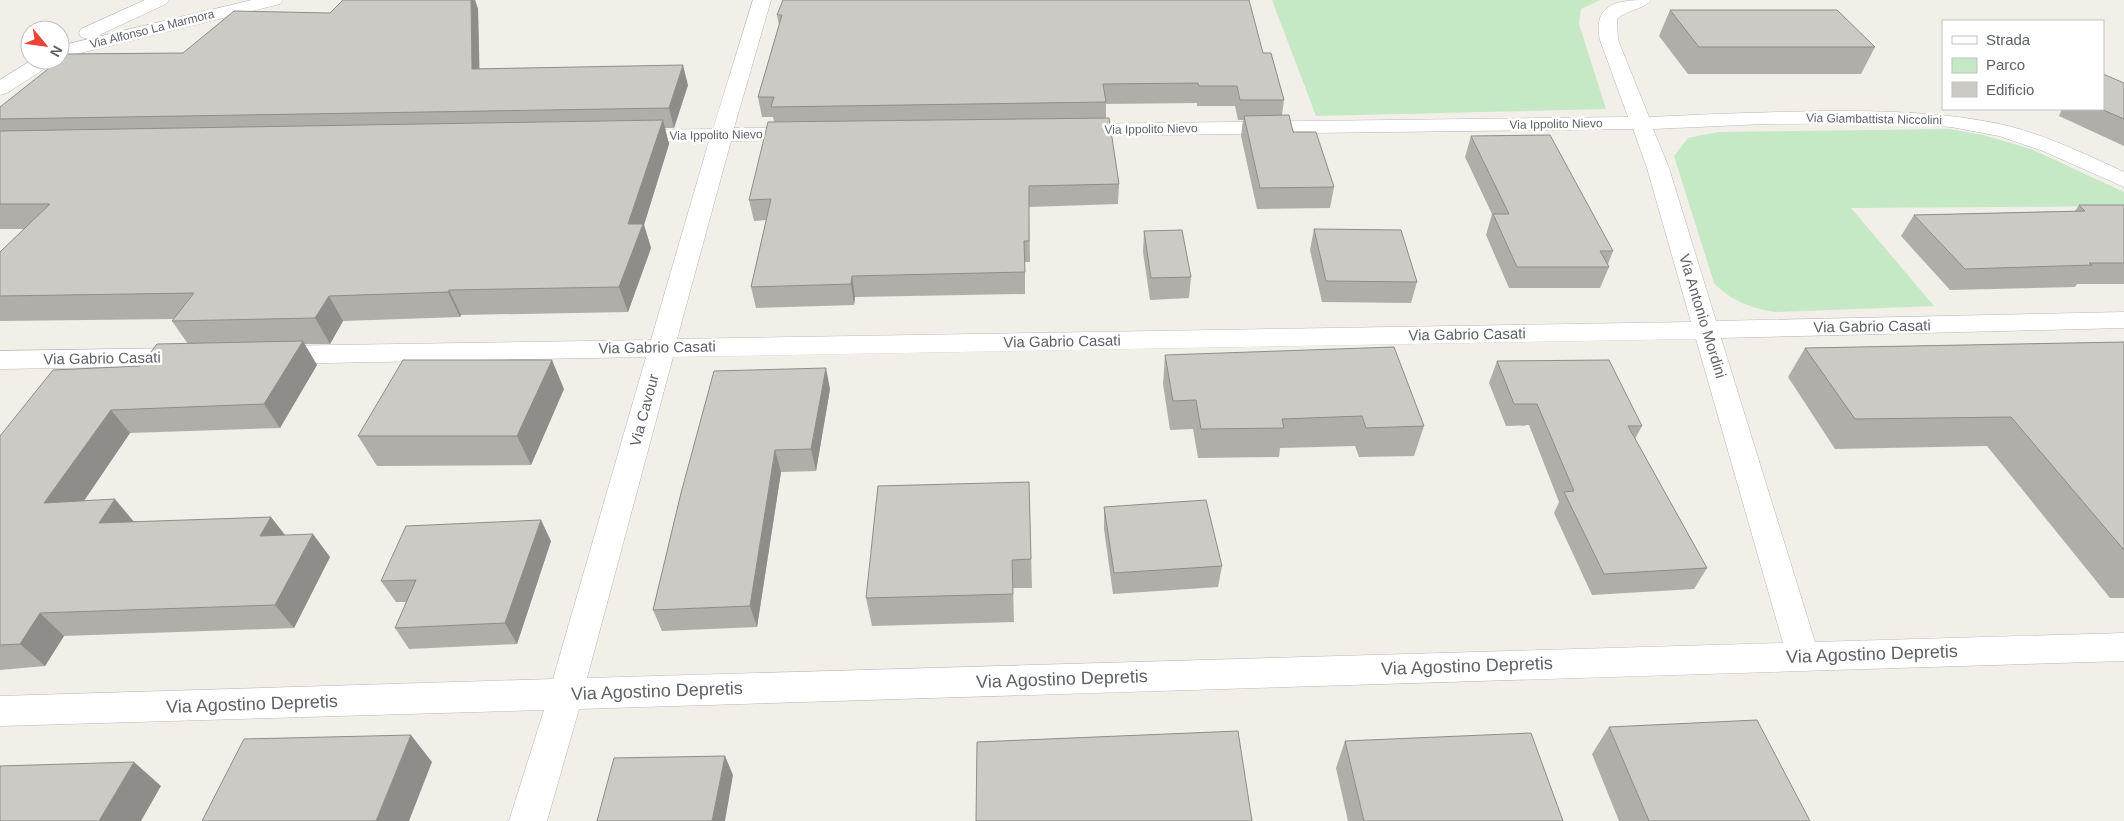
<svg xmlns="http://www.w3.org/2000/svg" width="2124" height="821" viewBox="0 0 2124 821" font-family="Arial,sans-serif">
	<rect width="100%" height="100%" fill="#f1efe8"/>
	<!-- green -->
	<path fill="#c5e8c5" d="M1272,0h328l-19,9 -2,15 27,85 -290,7z
		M1949,129l34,6 48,14 93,43v14l-273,2 83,98 -159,6c-24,-4 -44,-11 -61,-29l-40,-127 14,-18 30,-6z"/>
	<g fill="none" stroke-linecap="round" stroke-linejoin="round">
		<!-- minor casing -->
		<g stroke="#b5b8bc" stroke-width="1">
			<path id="minor" d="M145,0h24l-3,4 -71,33 -7,2 -7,-2 -2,-4 2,-4z
				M252,0h31l-3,4 -220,54v-12z
				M753,0h18l-37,128h67l7,2 3,4 -3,4 -7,2 -70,1 -54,198 1014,-17 -44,-154 -14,-39 -559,7 -7,-2 -3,-4 3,-4 7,-2 554,-7 -28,-77c-8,-39 21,-40 51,-40 -6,9 -25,10 -34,19l1,21 31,77c59,-3 118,-5 178,-6 60,0 118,1 177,14 42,10 81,29 120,47v15l-81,-36 -44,-15 -48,-9 -54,-4 -133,1 -111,5 16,39 47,153 408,-9v16l-403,10 94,304 309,-9v28l-1545,48 -32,112h-38l35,-111 -544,16v-30l553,-17 93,-322 -373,7 -9,-3 -4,-6 4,-6 9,-3 378,-6 58,-199 -80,1 -7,-2 -4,-4 4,-4 7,-2 84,-1zM1696,339l87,304 -1196,35 86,-321z
				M32,60h23l-3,4 -45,29 -7,2v-15z
				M183,348l9,3 4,6 -4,6 -9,3 -183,3v-18z"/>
		</g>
		<!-- minor -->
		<use href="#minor" fill="#fff" fill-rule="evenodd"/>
	</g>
	<!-- wall -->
	<path fill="#afaea9" d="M343,0h132l3,9 1,60 209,16 -14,43h-9l4,16 -25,81 7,23 -23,64 -167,3 -1,2 -117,4 -13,23h-26l13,21 -37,63 -150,5 -46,68 50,20 151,14 45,22 -36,71 -230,8 -19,30 -45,4v-234l140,-70 48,-22 -16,-23 2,-2 -174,2v-69l24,-23h-24v-122l183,-54 147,-40z
		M1670,10l205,37 -14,27h-173l-29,-38z
		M777,15l486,38 21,47 -2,15 52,72 -4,21 -73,1 -16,-73 2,-16h-5l-3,-14h-38v-3l-91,1v14l13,66 -1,20 -89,3 1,55h-5v32l-170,3 -1,8 -98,3 -5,-21 15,-67 -12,1 -5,-21 25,-78 -1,-5h-11l-4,-20 21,-72z
		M2124,83v63l-65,-30 3,-7h41z
		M1471,136l142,115 -5,13 1,3 -9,21h-91l-23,-53 6,-21 -27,-57z
		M2079,205h45v79h-47l-2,3 -125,3 -49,-54 13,-21 161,-4z
		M1314,229l103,53 -6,21 -89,-1 -12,-52z
		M1144,231l47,46 -2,21 -39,2 -7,-48z
		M2124,342v256h-14l-123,-152 -152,3 -47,-72 17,-29z
		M1165,355l259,71 -10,30 -55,1 -4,-11 -75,2 -1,9 -81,1 -5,-29 -23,1 -7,-46z
		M1497,361l145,65 -7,13 72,129 -13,21 -102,6 -38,-82 5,-11 -30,-77 -23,1 -17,-43z
		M564,389l-33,76 -154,1 -19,-30z
		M830,389l-14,82 -35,1 -24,155 -95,4 -9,-21 28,-117z
		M1029,482l3,106h-19l1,34 -142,4 -6,-28z
		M1104,507l118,59 -4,21 -105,7 -9,-65z
		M551,541l-34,103 -108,5 -14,-21 11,-26h-10l-15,-21z
		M1609,727l201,94h-191l-27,-67z
		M1345,741l218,80h-215l-12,-53z"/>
	<!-- shaded-wall -->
	<path fill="#8f8d8a" d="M471,0h4l3,9 2,80 -8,-20z
		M683,65l5,20 -14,43 -5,-20z
		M663,120l6,24 -25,81 7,23 -23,64 -9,-25 9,-63z
		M852,276l3,21 -1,8 -3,-21z
		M449,290l12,25 -1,2 -12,-25z
		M329,296l14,25 -13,23 -15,-26z
		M303,341l14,24 -37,63 -16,-24z
		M552,360l12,29 -33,76 -14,-29z
		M826,368l4,21 -14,82 -5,-22z
		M111,410l19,23 -64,94 -22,-24z
		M775,450l6,22 -24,155 -7,-21z
		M115,499l20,24h-36z
		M271,517l18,23 -29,-4z
		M541,520l10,21 -34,103 -12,-21z
		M313,534l17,23 -36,71 -19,-23z
		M40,613l24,23 -19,30 -25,-22z
		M411,735l21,27 -23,59h-33z
		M725,756l8,19 -8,46h-13z
		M134,762l27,24 -20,35h-42z"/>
	<!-- building -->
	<path fill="#cccac5" stroke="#8f8d8a" d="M343,0h128l1,69 211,-4 -14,43 -669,11v-12l67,-53 116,-1 51,-42 96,2z
		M783,0h466l14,53h8l13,47h-44l-3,-14h-38l-1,-3 -95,1 3,18 -335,5 3,-10h-16l24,-82h-5z
		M1670,10h167l38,37h-176z
		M2103,74l21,9v36l-23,-10h2z
		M1289,115l4,17h23l18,55 -74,1 -16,-72z
		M1109,118l10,66 -90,2v55h-5l1,31 -173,4 -1,8 -100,3 20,-88 -22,1 19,-78z
		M663,120l-35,104h15l-24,63 -170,3 -1,2 -119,4 -14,22 -143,3 22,-28 -194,3v-44l50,-48h-50v-73z
		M1550,135l63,116h-13l9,16h-92l-24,-53h16l-38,-78z
		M2079,205h45v58h-35l3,2 -127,4 -51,-54 171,-4z
		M1314,229l87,1 16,52 -91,-1z
		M1182,230l9,47 -40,1 -7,-47z
		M303,341l-39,63 -153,6 -67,93 71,-4 -16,24 172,-6 -11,19 53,-2 -38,71 -235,8 -20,31 -20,1v-209l53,-66 87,-4 17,-22z
		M2124,342v208l-113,-133 -156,2 -50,-71z
		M1394,347l30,79 -58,2 -4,-12 -80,3 2,9 -83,1 -5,-29 -23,1 -8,-46z
		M403,360h149l-35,76h-159z
		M1609,360l33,66h-14l79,142 -103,6 -40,-82 10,-1 -37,-87h-23l-17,-43z
		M826,368l-15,81 -36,1 -25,156 -97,4 28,-117 33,-122z
		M1029,482l2,77 -19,1 1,34 -147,4 12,-112z
		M1206,500l16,66 -108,7 -10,-66z
		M541,520l-36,103 -110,5 21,-48 -35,1 25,-55z
		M1757,720l53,101h-161l-40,-94z
		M1238,731l14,90h-276l1,-79z
		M1531,733l32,88h-199l-19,-80z
		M411,735l-35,86h-174l42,-82z
		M725,756l-13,65h-115l17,-63z
		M134,762l-35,59h-99v-55z"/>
	<g text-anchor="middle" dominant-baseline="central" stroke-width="5" stroke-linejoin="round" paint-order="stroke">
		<!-- far-street labels -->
		<g font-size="12" fill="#5f6368" stroke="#fff">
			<text transform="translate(152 29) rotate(-14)">Via Alfonso La Marmora</text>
			<text transform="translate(1874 119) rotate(1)">Via Giambattista Niccolini</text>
			<text transform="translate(1556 124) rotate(-1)">Via Ippolito Nievo</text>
			<text transform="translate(1151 129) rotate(-1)">Via Ippolito Nievo</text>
			<text transform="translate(716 135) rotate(-1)">Via Ippolito Nievo</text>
		</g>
		<!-- street labels -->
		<g font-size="15" fill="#5f6368" stroke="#fff">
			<text transform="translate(1703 316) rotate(73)">Via Antonio Mordini</text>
			<text transform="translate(1872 326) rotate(-1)">Via Gabrio Casati</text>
			<text transform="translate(1467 334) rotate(-1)">Via Gabrio Casati</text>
			<text transform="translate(1062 341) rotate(-1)">Via Gabrio Casati</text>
			<text transform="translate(657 347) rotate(-1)">Via Gabrio Casati</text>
			<text transform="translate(102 358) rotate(-1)">Via Gabrio Casati</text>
			<text transform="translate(644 410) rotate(-75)">Via Cavour</text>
		</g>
		<!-- near-street labels -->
		<g font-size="18" fill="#5f6368" stroke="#fff">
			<text transform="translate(1872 654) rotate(-2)">Via Agostino Depretis</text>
			<text transform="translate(1467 666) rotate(-2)">Via Agostino Depretis</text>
			<text transform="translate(1062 679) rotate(-2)">Via Agostino Depretis</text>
			<text transform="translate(657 691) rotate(-2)">Via Agostino Depretis</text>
			<text transform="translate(252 704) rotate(-2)">Via Agostino Depretis</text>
		</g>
	</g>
	<!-- legend -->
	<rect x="1942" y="20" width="162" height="90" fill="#ffffff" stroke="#bfc1c3"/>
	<rect x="1952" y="36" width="25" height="8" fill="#ffffff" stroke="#bfc1c3"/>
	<text x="1986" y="45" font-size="15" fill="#5f6368">Strada</text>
	<rect x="1952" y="58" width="25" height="15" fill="#c5e8c5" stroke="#bfc1c3"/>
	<text x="1986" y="70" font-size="15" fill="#5f6368">Parco</text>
	<rect x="1952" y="82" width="25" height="15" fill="#cccac5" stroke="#bfc1c3"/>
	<text x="1986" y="95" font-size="15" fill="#5f6368">Edificio</text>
	<!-- north arrow -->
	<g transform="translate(45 45) rotate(119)"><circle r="24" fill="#ffffff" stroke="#bfc1c3"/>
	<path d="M0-4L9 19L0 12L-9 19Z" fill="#ea4335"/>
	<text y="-8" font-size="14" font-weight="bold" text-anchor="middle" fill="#5f6368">N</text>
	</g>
</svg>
